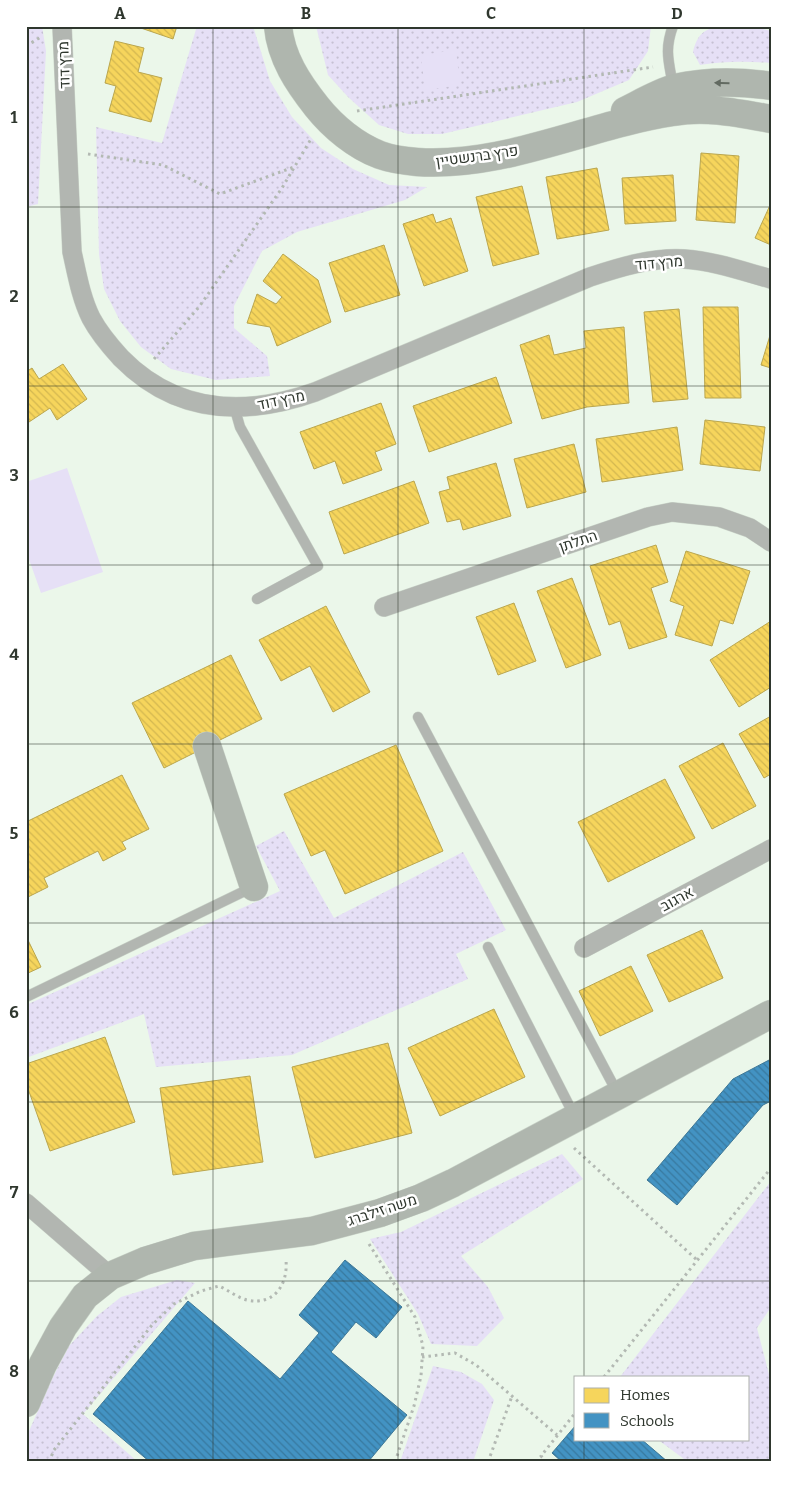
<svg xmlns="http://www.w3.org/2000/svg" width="797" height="1488" viewBox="0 0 797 1488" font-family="Bitter,Heebo,serif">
	<defs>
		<pattern id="grass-dots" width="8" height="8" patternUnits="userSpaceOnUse" patternTransform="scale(1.25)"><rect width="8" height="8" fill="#e6e0f6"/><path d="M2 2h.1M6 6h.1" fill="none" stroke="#c6c1d3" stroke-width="1.8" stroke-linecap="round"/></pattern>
		<pattern id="homes-back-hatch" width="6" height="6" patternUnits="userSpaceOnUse" patternTransform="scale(1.25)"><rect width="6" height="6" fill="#f6d55c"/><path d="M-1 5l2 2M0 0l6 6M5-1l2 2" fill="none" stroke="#d3b750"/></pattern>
		<pattern id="schools-back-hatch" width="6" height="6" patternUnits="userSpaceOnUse" patternTransform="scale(1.25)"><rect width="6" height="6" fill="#4393c3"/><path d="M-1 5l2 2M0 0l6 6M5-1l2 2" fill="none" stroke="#38799f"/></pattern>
	</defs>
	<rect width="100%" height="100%" fill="#ebf7ea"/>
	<!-- grass -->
	<path fill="url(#grass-dots)" d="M26,26h16l4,25 -8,153 -12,3z
		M197,26h56l17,55 22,36 29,31 32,21 36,16 38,2 -22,13 -108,32 -35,19 -28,55v22l33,28 3,20 -54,4 -45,-11 -30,-22 -21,-26 -16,-32 -5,-35 -3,-127 66,16z
		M316,26h335l-3,25 -19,29 -52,22 -135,32h-34l-29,-9 -31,-28 -20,-22z
		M719,26h32l20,5v32c-25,-2 -47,-2 -71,2l-7,-13c4,-16 9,-22 26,-26z
		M284,831l50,87 129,-66 43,78 -50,24 12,25 -176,76 -136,12 -12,-53 -118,44v-53l254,-114 -24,-45z
		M562,1154l21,25 -122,77 27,31 16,31 -27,28 -46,-2 -13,-30 -48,-75 31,-7z
		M771,1181v126l-14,21 14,54v80h-88l1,-3 -27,-20h91v-62h-128z
		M177,1280l18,3 -112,131 55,48h-112v-24l25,-57 18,-35 28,-30 24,-19z
		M433,1366l28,6 21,12 12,16 -21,62h-73z"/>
	<!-- garden -->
	<path fill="#e6e0f6" d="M456,50l4,35 -35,5 -4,-35z
		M67,468l36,104 -62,21 -15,-42v-69z"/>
	<!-- homes -->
	<path fill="url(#homes-back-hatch)" stroke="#baa64e" d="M135,26h42l-4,13z
		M115,41l29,7 -6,24 24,6 -11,44 -42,-11 7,-25 -11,-3z
		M701,153l38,3 -4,67 -39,-3z
		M597,168l12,62 -52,9 -11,-62z
		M673,175l3,46 -51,3 -3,-46z
		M522,186l17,68 -46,12 -17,-69z
		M771,203v42l-16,-7z
		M433,214l3,9 15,-5 17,53 -44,15 -21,-62z
		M384,245l16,50 -55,17 -16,-49z
		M283,254l35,26 13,42 -54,24 -7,-19 -23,-4 10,-29 19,10 6,-7 -19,-16z
		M703,307h35l3,91h-36z
		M679,309l9,90 -35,3 -9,-90z
		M624,327l5,76 -42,4 -45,12 -22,-74 29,-10 5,20 32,-7 -2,-17z
		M771,332v36l-10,-3z
		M63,364l24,35 -30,21 -7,-12 -24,16v-52l6,-4 7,11z
		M496,377l16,46 -83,29 -16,-46z
		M381,403l15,41 -21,8 7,18 -39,14 -8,-23 -21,8 -14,-37z
		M705,420l60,7 -5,44 -60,-7z
		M677,427l6,43 -81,12 -6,-43z
		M574,444l12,48 -59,16 -13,-49z
		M496,463l15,53 -48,14 -3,-11 -13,3 -8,-30 11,-3 -3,-12z
		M414,481l15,42 -85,31 -15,-42z
		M656,545l12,37 -17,6 16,49 -38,12 -9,-28 -11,4 -19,-59z
		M686,551l64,20 -17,53 -13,-4 -8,26 -37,-11 9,-29 -14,-5z
		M572,578l29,77 -35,13 -29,-77z
		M514,603l22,58 -38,14 -22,-58z
		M326,606l44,86 -37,20 -23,-46 -29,15 -22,-41z
		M771,621v66l-32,20 -29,-47z
		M231,655l31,64 -98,49 -32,-65z
		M771,716v58l-7,4 -25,-44z
		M723,743l33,63 -44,23 -33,-63z
		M396,745l47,106 -98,43 -20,-44 -14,6 -27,-62z
		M122,775l27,54 -27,13 4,7 -23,12 -5,-10 -54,27 4,9 -22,11v-76z
		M665,779l30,59 -87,44 -30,-60z
		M702,930l21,48 -54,24 -22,-47z
		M26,936l15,31 -15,7z
		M631,966l22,45 -53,25 -21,-45z
		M494,1009l31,68 -85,39 -32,-68z
		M105,1037l30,85 -85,29 -24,-68v-19z
		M388,1043l24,90 -97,25 -23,-91z
		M250,1076l13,86 -90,13 -13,-87z"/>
	<!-- schools -->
	<path fill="url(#schools-back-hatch)" stroke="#3d7796" d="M771,1059v42l-8,4 -86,100 -30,-25 86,-101z
		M345,1260l57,47 -26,31 -20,-16 -25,30 76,63 -39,47h-218l-57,-48 95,-113 92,78 39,-46 -20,-18z
		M576,1425v14h65l27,23h-106l-10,-9z"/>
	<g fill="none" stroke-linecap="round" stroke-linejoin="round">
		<!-- lane casing -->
		<g stroke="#cad4c9" stroke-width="11">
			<path id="lane" d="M673,86c-4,-24 -9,-36 0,-60
				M234,406l6,21 78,139 -61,33
				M418,717l200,377
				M488,947l87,170
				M26,997l227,-110"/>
		</g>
		<!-- street casing -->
		<g stroke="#cad4c9" stroke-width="20">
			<path id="street" d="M62,26l10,226c5,22 9,46 19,66 8,15 19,28 30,40 55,56 123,59 194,34l275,-115c30,-10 63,-20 94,-18 30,2 58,12 87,20
				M384,607l264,-90 24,-5 47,5 31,11 21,14
				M584,948l187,-99
				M26,1203l84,73"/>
		</g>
		<!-- secondary casing -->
		<g stroke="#cad4c9" stroke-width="29">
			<path id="secondary" d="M278,26c3,32 20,57 39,81 16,20 39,39 63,48 11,4 25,6 37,7 88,6 170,-37 256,-50 33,-6 65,1 98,7
				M625,111c16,-8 33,-18 50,-23 31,-7 64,-7 96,-2
				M207,746l47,141
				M26,1403l17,-39 20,-37 22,-31 25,-20 35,-15 49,-15 118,-15 68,-18 41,-15 32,-15 318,-169"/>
		</g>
		<!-- path -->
		<path stroke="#b3b9b3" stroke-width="3" stroke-dasharray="2.5 4" stroke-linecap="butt" d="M26,46l15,-9
			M357,111l296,-44
			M88,154l75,11 57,29 74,-27
			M154,359l45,-52 83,-119 29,-49
			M574,1148l123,112
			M369,1244l46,73 8,29 -2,30 -7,30 -19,56
			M422,1357l33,-4 21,12 81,70
			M604,1377l167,-209
			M49,1462l5,-12 98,-125 22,-21 27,-13 18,-5c9,4 19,12 28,14 28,6 41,-16 39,-40
			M488,1462l24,-66
			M547,1462l-6,-6 35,-44"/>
		<!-- lane -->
		<use href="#lane" stroke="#b2b6b1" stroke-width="10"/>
		<!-- street -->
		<use href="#street" stroke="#b2b6b1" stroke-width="19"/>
		<!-- secondary -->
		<use href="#secondary" stroke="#afb6ae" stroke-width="28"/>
	</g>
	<!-- one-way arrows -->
	<defs><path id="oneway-solid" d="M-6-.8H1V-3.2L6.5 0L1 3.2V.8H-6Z" transform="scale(1.25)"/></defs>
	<use fill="#626a61" href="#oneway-solid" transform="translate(722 83) rotate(-178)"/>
	<!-- grid -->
	<path fill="none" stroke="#2f372e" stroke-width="1" stroke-opacity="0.55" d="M213,26v1436M398,26v1436M584,26v1351M26,207h745M26,386h745M26,565h745M26,744h745M26,923h745M26,1102h745M26,1281h745M584,1439v23"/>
	<g text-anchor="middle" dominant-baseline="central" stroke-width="5" stroke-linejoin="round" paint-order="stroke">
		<!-- street labels -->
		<g font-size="15" fill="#2f372e" stroke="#fff">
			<text transform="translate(64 65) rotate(-92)">מרץ דוד</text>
			<text transform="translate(477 156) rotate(-8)">פרץ ברנשטיין</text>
			<text transform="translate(659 263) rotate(-5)">מרץ דוד</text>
			<text transform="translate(281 400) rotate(-12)">מרץ דוד</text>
			<text transform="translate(578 541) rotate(-19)">התלתן</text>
			<text transform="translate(677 899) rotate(-28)">ארגוב</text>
			<text transform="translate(382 1210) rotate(-18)">משה זילברג</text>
		</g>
	</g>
	<!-- border -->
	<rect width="797" height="1488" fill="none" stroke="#ffffff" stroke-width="55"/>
	<!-- legend -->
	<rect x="574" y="1376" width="175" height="65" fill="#ffffff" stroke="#acafab"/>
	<rect x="584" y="1388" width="25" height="15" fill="#f6d55c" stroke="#acafab"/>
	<text x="620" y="1400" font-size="15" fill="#2f372e">Homes</text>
	<rect x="584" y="1413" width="25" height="15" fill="#4393c3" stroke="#acafab"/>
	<text x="620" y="1426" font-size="15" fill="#2f372e">Schools</text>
	<rect x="28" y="28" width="742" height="1432" fill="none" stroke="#2f372e" stroke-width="2"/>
	<g font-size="16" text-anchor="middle" font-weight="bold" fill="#2f372e">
		<text x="120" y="19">A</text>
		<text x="306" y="19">B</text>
		<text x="491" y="19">C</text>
		<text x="677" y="19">D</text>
		<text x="14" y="123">1</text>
		<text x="14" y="302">2</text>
		<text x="14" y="481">3</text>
		<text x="14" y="660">4</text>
		<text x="14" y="839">5</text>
		<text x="14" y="1018">6</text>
		<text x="14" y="1198">7</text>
		<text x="14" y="1377">8</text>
	</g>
</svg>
